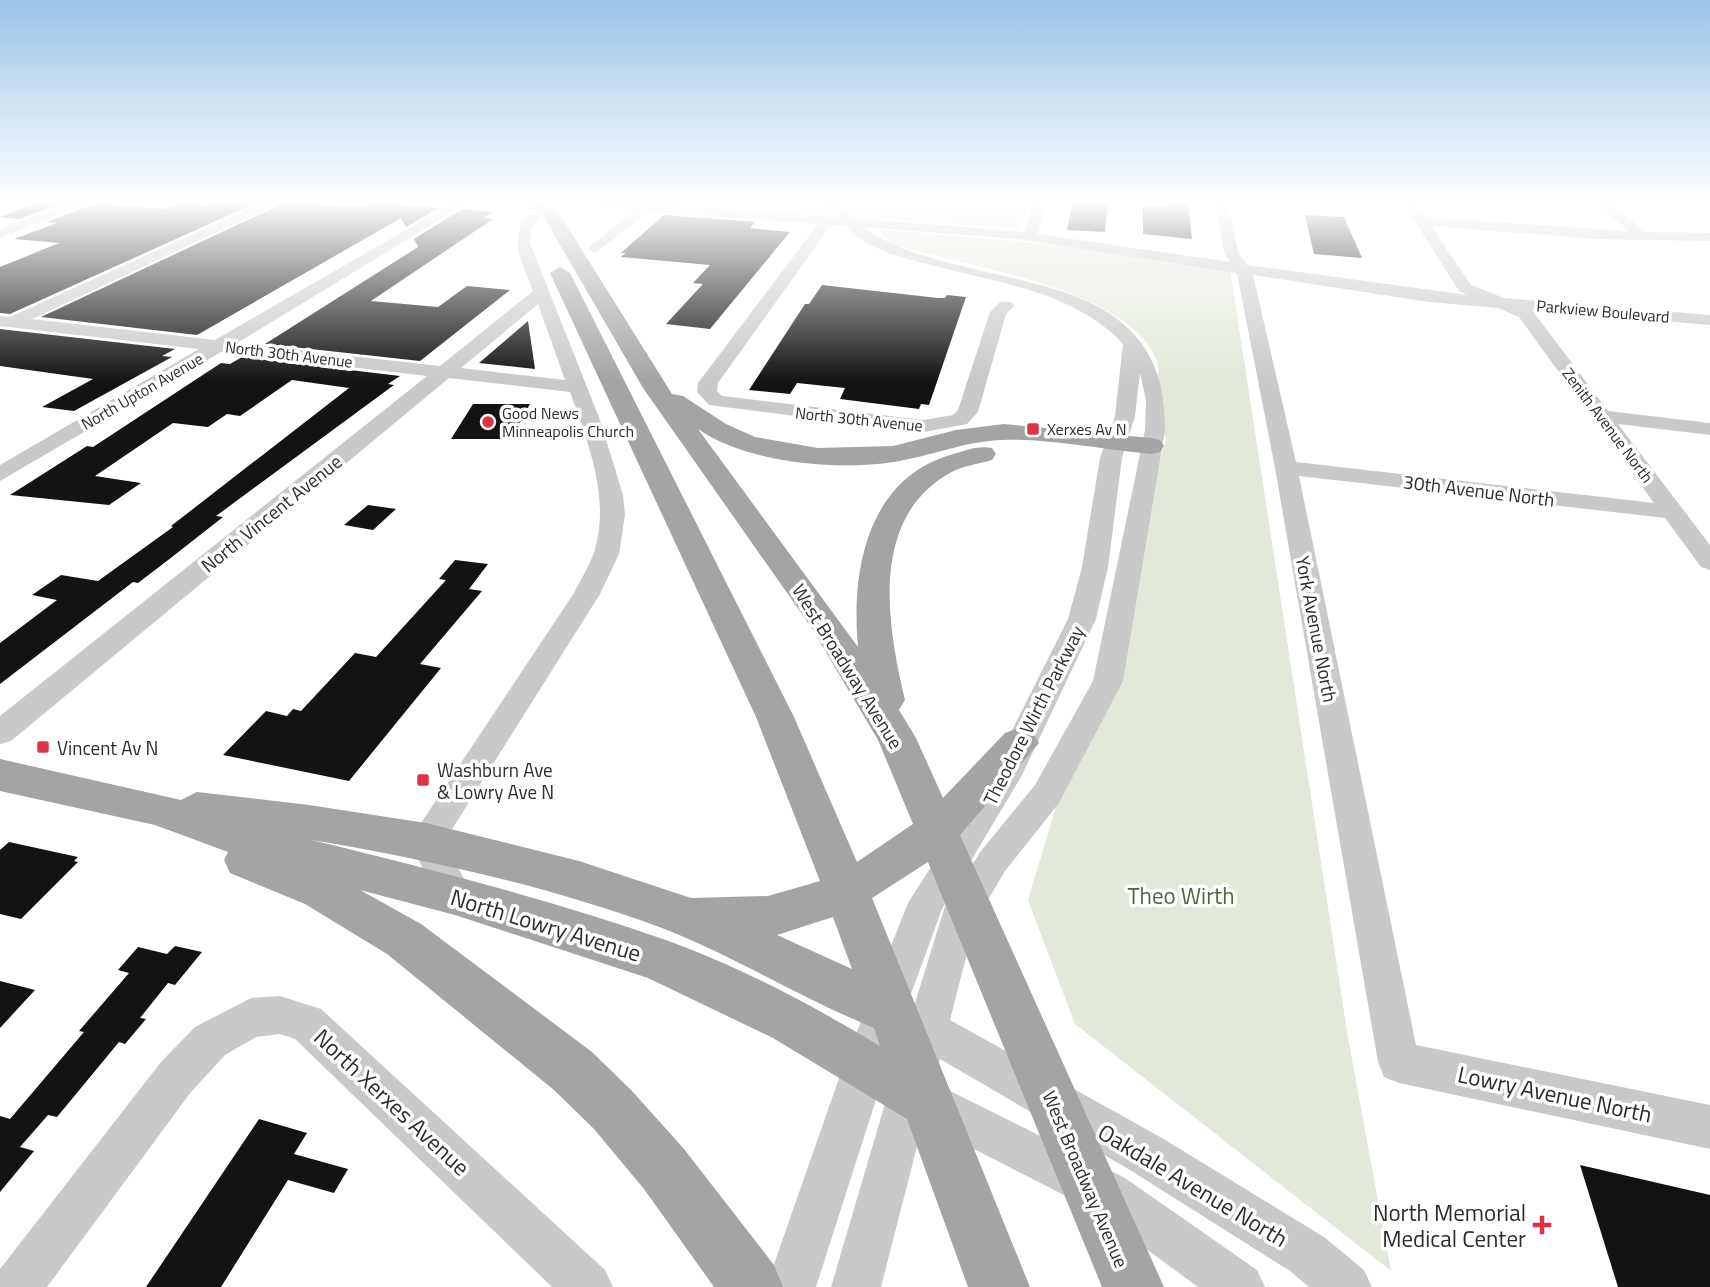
<svg xmlns="http://www.w3.org/2000/svg" width="1710" height="1287" viewBox="0 0 1710 1287" font-family="'Titillium Web',sans-serif">
	<rect width="100%" height="100%" fill="#fff"/>
	<!-- green -->
	<path fill="#e2e9da" d="M663,201h366l-8,28 -360,-26z
		M877,230c119,7 236,21 353,39l118,769 43,233 -316,-247 -47,-124 138,-460c-4,-14 -9,-28 -10,-42 0,-11 5,-27 1,-37 -28,-74 -196,-95 -265,-117z"/>
	<!-- building -->
	<path fill="#131313" d="M42,201h26l-49,18 -19,-2z
		M228,201h32l-250,113 -10,-1v-46l59,-24 -45,-4 43,-16 -10,-1 49,-19 69,6 17,-7 24,3z
		M1073,201l35,2 -3,29 -38,-2z
		M1167,201h21l4,38 -49,-5v-29l20,2 3,-1z
		M286,202l77,5 12,-5 64,6 -33,19 -5,-9 -204,117 -156,-18z
		M462,209l31,3 -10,6 10,1 -122,82 67,6 29,-21 43,4 -90,71 -155,-17 153,-97 -4,-8z
		M664,215l91,7 -5,6 40,4 -80,97 -44,-5 37,-40 -10,-1 17,-18 -89,-8 5,-4h-5z
		M1305,215l39,2 18,41 -48,-4z
		M822,285l116,13h7l2,-3 19,2 -37,108 -8,-1 -2,5 -79,-10 5,-11 -48,-5 -7,11 -41,-4 56,-86h4z
		M528,321l7,48 -56,-6z
		M0,329l175,20 -13,7 10,1 -98,54 -32,-4 51,-28 -93,-13z
		M242,357l158,19 -12,8 6,1 -178,131 7,1 -51,40 -34,26 -5,-1 -133,102v-41l57,-43 -25,-5 29,-20 37,6 75,-54 -2,-1 178,-138 -57,-8 -52,36 -13,-2 -19,13 -35,-4 -78,53 46,7 -32,22 -99,-10 77,-49 6,1 128,-84 9,1z
		M473,404h57l-19,35h-60z
		M368,505l28,4 -23,21 -29,-5z
		M455,560l33,4 -19,25 13,2 -62,73 21,4 -92,113 -126,-26 43,-44 21,5 6,-7 8,2 54,-58 21,4 70,-77 -7,-1z
		M9,842l69,15 -4,4 4,1 -57,57 -21,-5v-64z
		M175,946l27,6 -27,33 -7,-2 -28,35 6,1 -21,25 -6,-2 -62,75 -9,-2 -28,32 14,4 -34,41v-76l10,3 74,-87 -5,-1 50,-58 -11,-3 20,-23 29,7z
		M0,981l35,9 -35,38z
		M259,1119l48,14 -13,21 54,15 -14,24 -46,-13 -67,107h-75z
		M1580,1165l130,30v92h-92z"/>
	<g fill="none" stroke-linecap="round" stroke-linejoin="round">
		<!-- minor -->
		<path fill="#c9c9c9" fill-rule="evenodd" d="M75,201h19l-94,37v-9z
			M266,201h17l-251,118 183,21 241,-139h15l-234,142 203,23 93,-75c-11,-31 -25,-48 -5,-78h10l2,3 -9,14 -1,13 70,177 23,75 2,20 -6,39 -19,40 -156,248 29,53 -5,11 -13,5 -13,-5 -33,-65 165,-248c6,-12 14,-25 19,-38 19,-53 -5,-113 -23,-163l-121,-14 -438,363 -11,3v-28l427,-340 -206,-24 -221,129v-16l199,-116 -199,-23v-10l10,1zM538,304l27,76 -104,-12z
			M567,201h93l-1,3 179,13 -14,-16h14l16,17 170,14 10,-31h12l-8,33 192,28 -6,-10 -9,-51h13l10,51 9,13 221,30 -9,-4 -57,-90h12l12,16 202,14 -34,-30h15l36,31 65,1v8l-114,-2 -165,-13 40,59 33,13 206,17v10l-178,-15 76,101 102,12v12l-92,-11 92,121v25l-9,-3 -36,-49 -366,-42 117,569 294,60v44l-311,-66 -15,-6 -6,-15 -103,-594 -38,-195 -219,-34 -155,-12c101,72 305,25 302,203l-42,251 -64,122 -54,68 -30,51 -25,98 212,118 162,99 40,33 8,17h-63l-19,-16 -160,-101 -190,-111 -6,24 191,95 132,92 8,17h-67l-105,-77 -170,-87 -42,164h-50l73,-248 -6,-8 -82,256h-50l78,-223 64,-161 83,-131 77,-153 14,-52 18,-109 15,-42 8,-72c-49,-53 -129,-62 -196,-80 -28,-7 -61,-15 -81,-38l-15,-1 -113,158 -1,8 5,5 202,24 29,-5 5,-5 32,-98 10,-10h12l2,4 -8,8 -28,98 -11,12 -43,8 -215,-27 -12,-13 1,-9 120,-159 -168,-13 -55,42 -7,-4 2,-3 45,-36 -62,-5zM1253,275l176,27 69,6 21,9 135,186 -358,-41zM1140,373l6,27 -1,30 -52,251 -58,104 -54,66 -36,55 -30,97 -8,2 35,-96 79,-132 75,-158 12,-52 14,-109 13,-42z
			M280,996l41,13 284,261 8,17h-61l-257,-248 -15,-5 -24,3 -31,18 -34,37 -144,195h-47v-18l161,-207 34,-35 56,-29z"/>
		<!-- major -->
		<path fill="#a4a4a4" fill-rule="evenodd" d="M536,203l21,7 115,184 11,2 43,28 29,13 63,11 75,-2 63,-16 48,-6 147,14 9,2 4,6 -4,6 -9,2c-45,-4 -105,-16 -148,-14 -38,1 -72,16 -109,22 -58,9 -147,1 -196,-33l160,218c-7,-76 9,-167 92,-192 14,-4 27,-10 42,-7l4,6 -4,6c-14,4 -30,6 -42,13 -81,45 -63,152 -45,227l-6,10 17,28 27,60 62,-65 14,-5 14,5 6,10 -79,92 204,452h-62l-174,-425 -56,36 158,389h-62l-61,-168 -134,-81 -125,-60 -193,-63 -95,-25 61,34 171,128 40,39 52,58 90,116 9,22h-69l-70,-98 -50,-60 -40,-39 -167,-136 -82,-50 -75,-31 -6,-13 4,-8 -73,-27 -155,-34v-32l181,41 16,-8 112,13 117,18 153,38 112,37 77,-2 52,-15 -64,-164 -206,-444 10,-6 10,6 224,444 63,145 56,-38 -35,-84 -67,-113 -168,-239 -99,-171 -16,-9zM312,840c119,20 236,46 350,88 72,28 139,70 212,100l6,18c-70,-42 -143,-81 -220,-108 -114,-40 -231,-69 -348,-98zM833,917l19,52 -75,-34z"/>
	</g>
	<!-- sky -->
	<linearGradient id="sky" x2="0" y2="1"><stop stop-color="#9ac4e8"/><stop offset="0.53" stop-color="#fff"/><stop offset="1" stop-color="#fff" stop-opacity="0"/></linearGradient>
	<rect width="1710" height="381" fill="url(#sky)"/>
	<!-- markers -->
	<g fill="#dd3445" stroke="#fff" stroke-width="2.5">
		<circle cx="488" cy="422" r="7"/>
		<rect x="1026" y="422" width="14" height="14" rx="3.5"/>
		<rect x="36" y="740" width="14" height="14" rx="3.5"/>
		<rect x="416" y="773" width="14" height="14" rx="3.5"/>
		<path d="M1538.5 1214.5h7v7h7v7h-7v7h-7v-7h-7v-7h7z"/>
	</g>
	<g text-anchor="middle" dominant-baseline="central" stroke-width="7" stroke-linejoin="round" paint-order="stroke">
		<!-- far-street labels -->
		<g font-size="16" fill="#2c2c2c" stroke="#fff">
			<text transform="translate(1603 311) rotate(5)">Parkview Boulevard</text>
			<text transform="translate(289 354) rotate(7)">North 30th Avenue</text>
			<text transform="translate(142 391) rotate(-30)">North Upton Avenue</text>
			<text transform="translate(859 419) rotate(6)">North 30th Avenue</text>
			<text transform="translate(1608 425) rotate(53)">Zenith Avenue North</text>
		</g>
		<!-- far-poi labels -->
		<g font-size="16" fill="#2c2c2c" stroke="#fff" text-anchor="start">
			<text x="502" y="413">Good News<tspan x="502" dy="18">Minneapolis Church</tspan></text>
			<text x="1047" y="429">Xerxes Av N</text>
		</g>
		<!-- street labels -->
		<g font-size="19" fill="#2c2c2c" stroke="#fff">
			<text transform="translate(1479 490) rotate(7)">30th Avenue North</text>
			<text transform="translate(271 513) rotate(-39)">North Vincent Avenue</text>
			<text transform="translate(1317 629) rotate(79)">York Avenue North</text>
			<text transform="translate(848 666) rotate(58)">West Broadway Avenue</text>
			<text transform="translate(1033 715) rotate(-63)">Theodore Wirth Parkway</text>
			<text transform="translate(1086 1179) rotate(67)">West Broadway Avenue</text>
		</g>
		<!-- poi labels -->
		<g font-size="19" fill="#2c2c2c" stroke="#fff" text-anchor="start">
			<text x="57" y="747">Vincent Av N</text>
			<text x="437" y="769">Washburn Ave<tspan x="437" dy="22">&amp; Lowry Ave N</tspan></text>
		</g>
		<!-- near-park labels -->
		<g font-size="23" fill="#50653c" stroke="#fff">
			<text x="1181" y="895">Theo Wirth</text>
		</g>
		<!-- near-street labels -->
		<g font-size="23" fill="#2c2c2c" stroke="#fff">
			<text transform="translate(546 925) rotate(17)">North Lowry Avenue</text>
			<text transform="translate(1555 1094) rotate(12)">Lowry Avenue North</text>
			<text transform="translate(392 1102) rotate(43)">North Xerxes Avenue</text>
			<text transform="translate(1193 1185) rotate(31)">Oakdale Avenue North</text>
		</g>
		<!-- near-poi labels -->
		<g font-size="23" fill="#2c2c2c" stroke="#fff" text-anchor="end">
			<text x="1526" y="1212">North Memorial<tspan x="1526" dy="26">Medical Center</tspan></text>
		</g>
	</g>
</svg>
